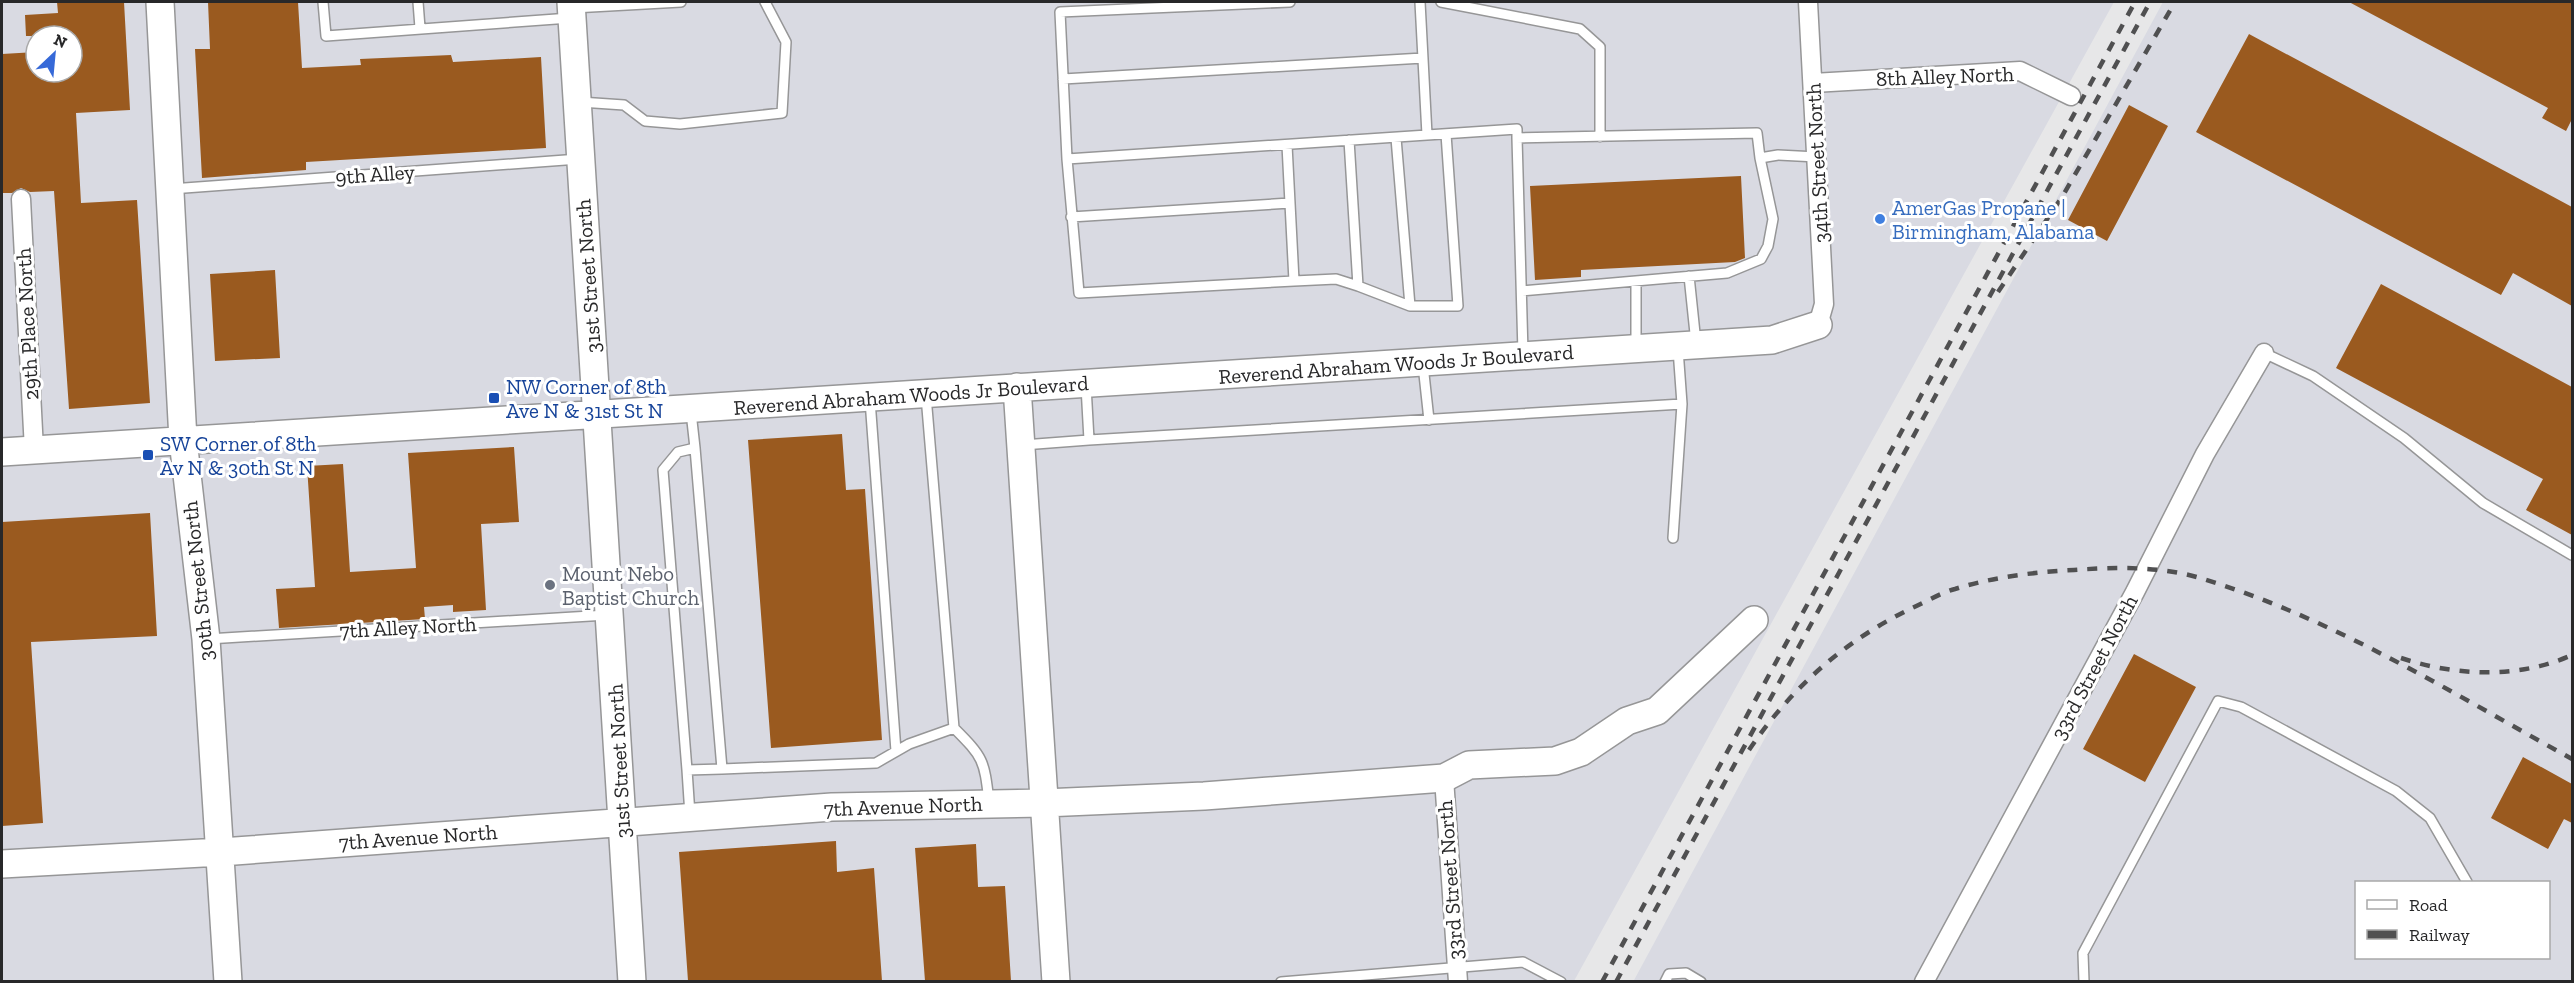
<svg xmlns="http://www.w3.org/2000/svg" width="2574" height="983" viewBox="0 0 2574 983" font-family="'Zilla Slab',serif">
	<rect width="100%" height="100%" fill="#e7e7e8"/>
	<!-- built -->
	<path fill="#d9dae2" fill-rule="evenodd" d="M2,2h2112l-540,979 -1572,1zM36,36h36v36h-36z
		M2163,2h409v979l-939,1zM2356,882h192v76h-192z"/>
	<!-- building -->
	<path fill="#9a5a1f" d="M57,2h67l6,108 -54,3 5,90 56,-3 13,203 -81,6 -15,-218 -24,1 -9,-4 -9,5h-10v-139l34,-2v20h36v-36h-46l-1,-21 33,-2z
		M208,2h90l4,66 59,-3 -1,-6 91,-4 2,7 88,-5 5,91 -240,14v8l-104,8 -7,-129h15z
		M2349,2h223v117l-6,12 -24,-13 6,-10z
		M2249,34l323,173v99l-59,-33 -12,22 -305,-163z
		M2129,105l39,21 -61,115 -39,-21z
		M1741,176l4,82 -10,4 -154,8v7l-46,3 -5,-94z
		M275,270l5,88 -65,3 -5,-87z
		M2381,284l191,103v148l-46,-25 17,-31 -207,-111z
		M842,434l4,56 19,-1 17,251 -111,8 -23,-308z
		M514,447l5,75 -38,2 5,86 -33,2v-7l-29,2 1,12 -146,9 -3,-39 39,-2 -8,-121 36,-2 7,108 66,-4 -8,-115z
		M150,513l7,123 -126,6 12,181 -41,3v-304z
		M2134,654l62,33 -51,95 -62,-33z
		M2523,757l49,27v39l-8,-4 -16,30 -57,-31z
		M836,841l1,31 37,-4 8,113h-194l-9,-129z
		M976,844l2,43 27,-1 6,95h-86l-10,-133z"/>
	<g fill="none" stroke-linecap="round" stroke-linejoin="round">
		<!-- lane casing -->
		<g stroke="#969697" stroke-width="12">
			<path id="lane" d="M323,2l3,34 244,-18
				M418,2l2,26
				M1290,2l-230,10 7,147 450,-30v9
				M1420,2l7,133
				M1441,2l139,27 20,18v90
				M573,8l108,-6
				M1063,79l360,-21
				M580,102l44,3 21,16 35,3 102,-11 4,-71 -21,-40
				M1760,158l18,-3 39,2
				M1067,159l12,134 215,-12 -7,-136
				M171,189l408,-30
				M1071,217l219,-14
				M1689,276l7,67
				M1294,281l42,-2 22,7 -9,-146
				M1636,281v64
				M1358,286l52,20 -14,-168
				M1522,291l205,-18 34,-14 7,-13 5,-27 -13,-61 -3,-25 -240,5 6,215
				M1410,306h48l-12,-172
				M2264,353l49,23 91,62 79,65 89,52
				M1423,365l6,55
				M1086,386l3,54 593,-36 -4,-55
				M870,400l26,351
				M691,412l4,36
				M1023,445l66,-5
				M1673,538l9,-134
				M208,639l399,-24
				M954,728c30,30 30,32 35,73
				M722,769l154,-6 33,-19 45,-16 -28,-332
				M687,770l35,-1 -27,-321 -17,4 -15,18 24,300 3,45
				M1281,982l242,-20 38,20
				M1665,982l4,-8 17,-1 15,9
				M2084,982l-1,-29 135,-252 23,6 155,84 34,27 37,64"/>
		</g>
		<!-- street casing -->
		<g stroke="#969697" stroke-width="21">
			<path id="street" d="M1808,2l16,302 -6,21
				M1813,83l207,-12 51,25
				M21,199l13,251
				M1444,778l14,204
				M1924,982l211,-390 70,-138 59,-101"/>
		</g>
		<!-- secondary casing -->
		<g stroke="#969697" stroke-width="30">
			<path id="secondary" d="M160,2l23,438 23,199 22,343
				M571,2l61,980
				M1017,387l39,595
				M2,452l1770,-112 46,-15
				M2,864l219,-12 611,-45 212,-4 160,-7 240,-18 25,-13 86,-4 26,-9 46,-31 30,-10 97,-91"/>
		</g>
		<!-- lane -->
		<use href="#lane" stroke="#fff" stroke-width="9"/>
		<!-- street -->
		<use href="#street" stroke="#fff" stroke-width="18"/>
		<!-- secondary -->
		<use href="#secondary" stroke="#fff" stroke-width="27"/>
		<!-- rail -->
		<path stroke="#505051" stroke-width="4.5" stroke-dasharray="10 10" stroke-linecap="butt" d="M1998,292l64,-95 113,-195
			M2401,658c54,18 118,21 171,-3
			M1749,750c42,-62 95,-109 163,-142 14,-6 28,-15 43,-19 38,-12 79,-17 119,-19 41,-3 86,-4 126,8 133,40 252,115 372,181
			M1602,982l533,-980
			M1616,982l534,-980"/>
	</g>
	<!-- markers -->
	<circle fill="#3f7fe0" stroke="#fff" stroke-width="2" cx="1880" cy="219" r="6"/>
	<g fill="#1a4fb4" stroke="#fff" stroke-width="2">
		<rect x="488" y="392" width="12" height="12" rx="3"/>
		<rect x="142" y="449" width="12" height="12" rx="3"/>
	</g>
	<circle fill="#6b7280" stroke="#fff" stroke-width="2" cx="550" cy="585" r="6"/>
	<g text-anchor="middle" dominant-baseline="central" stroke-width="6" stroke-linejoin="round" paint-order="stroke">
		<!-- street labels -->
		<g font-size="21" fill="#282829" stroke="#fff">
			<text transform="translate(1945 76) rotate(-2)">8th Alley North</text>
			<text transform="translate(1817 163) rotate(-93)">34th Street North</text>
			<text transform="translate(375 174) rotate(-4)">9th Alley</text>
			<text transform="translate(588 276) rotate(-94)">31st Street North</text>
			<text transform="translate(27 324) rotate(-93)">29th Place North</text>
			<text transform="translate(1396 364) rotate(-4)">Reverend Abraham Woods Jr Boulevard</text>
			<text transform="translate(911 395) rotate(-4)">Reverend Abraham Woods Jr Boulevard</text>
			<text transform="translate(198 581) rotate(-96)">30th Street North</text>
			<text transform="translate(408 627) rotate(-3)">7th Alley North</text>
			<text transform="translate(2094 667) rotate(-62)">33rd Street North</text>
			<text transform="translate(619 761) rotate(-93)">31st Street North</text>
			<text transform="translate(903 806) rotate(-2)">7th Avenue North</text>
			<text transform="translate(418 837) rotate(-4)">7th Avenue North</text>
			<text transform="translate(1450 880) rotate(-94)">33rd Street North</text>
		</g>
		<!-- shop labels -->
		<g font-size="21" fill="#366cbe" stroke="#fff" text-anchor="start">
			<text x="1892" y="207">AmerGas Propane |<tspan x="1892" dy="24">Birmingham, Alabama</tspan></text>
		</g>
		<!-- transit labels -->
		<g font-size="21" fill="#164399" stroke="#fff" text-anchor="start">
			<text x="506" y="386">NW Corner of 8th<tspan x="506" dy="24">Ave N &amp; 31st St N</tspan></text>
			<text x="160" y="443">SW Corner of 8th<tspan x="160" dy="24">Av N &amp; 30th St N</tspan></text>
		</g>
		<!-- worship labels -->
		<g font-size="21" fill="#5b616d" stroke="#fff" text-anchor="start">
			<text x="562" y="573">Mount Nebo<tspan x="562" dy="24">Baptist Church</tspan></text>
		</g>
	</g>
	<!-- border -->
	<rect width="2574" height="983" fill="none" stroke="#282829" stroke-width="6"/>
	<!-- legend -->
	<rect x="2355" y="881" width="195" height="78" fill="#ffffff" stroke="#a9a9a9" stroke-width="1.5"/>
	<rect x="2367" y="900" width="30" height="9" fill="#ffffff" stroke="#a9a9a9" stroke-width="1.5"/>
	<text x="2409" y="911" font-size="18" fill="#282829">Road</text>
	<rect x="2367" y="930" width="30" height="9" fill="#505051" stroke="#a9a9a9" stroke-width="1.5"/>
	<text x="2409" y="941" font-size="18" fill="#282829">Railway</text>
	<!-- north arrow -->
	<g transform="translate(54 54) rotate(26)"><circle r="28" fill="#ffffff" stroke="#a9a9a9" stroke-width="1.5"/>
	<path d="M0-4.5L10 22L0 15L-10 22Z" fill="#3669d8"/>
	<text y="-9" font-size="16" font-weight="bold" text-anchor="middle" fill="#282829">N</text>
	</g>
</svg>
